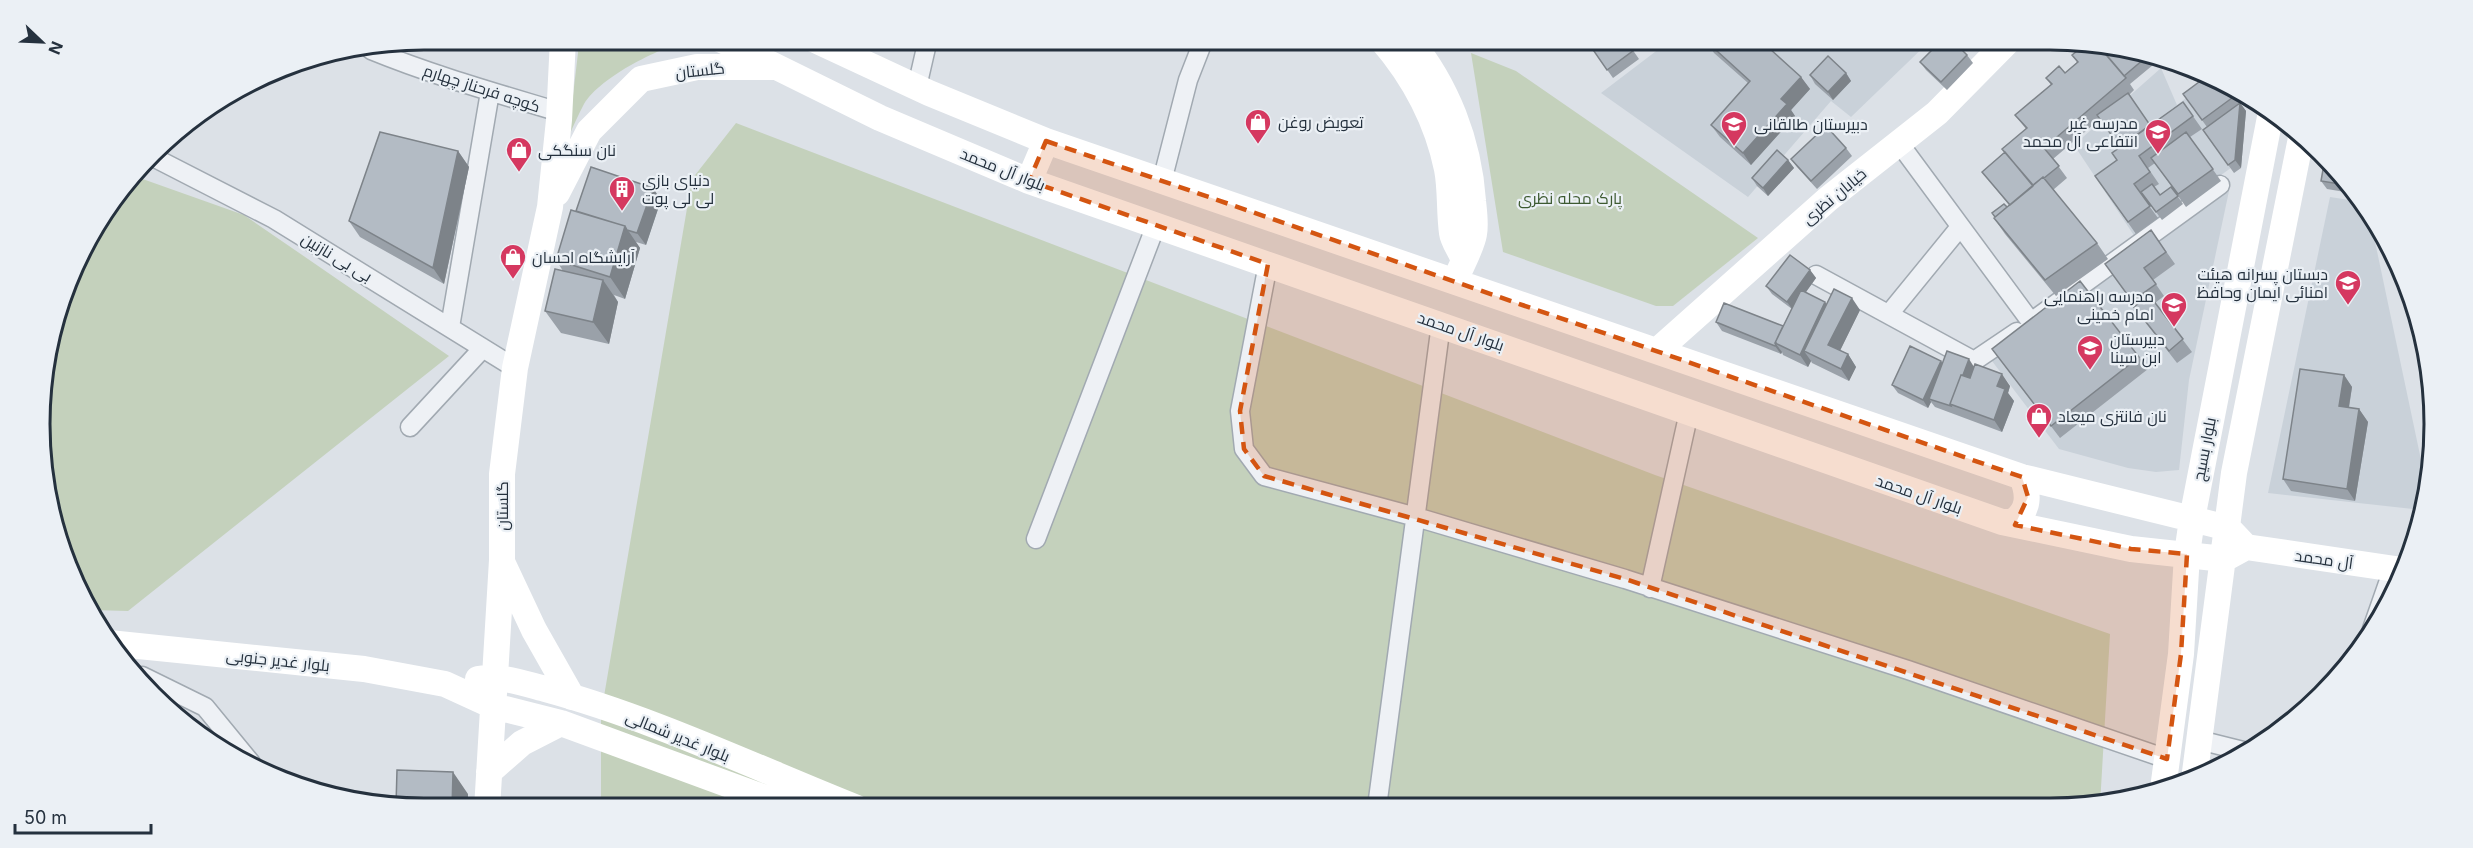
<svg xmlns="http://www.w3.org/2000/svg" width="2473" height="848" viewBox="0 0 2473 848" font-family="Inter,Cairo,sans-serif">
	<rect width="100%" height="100%" fill="#dce1e7"/>
	<!-- built -->
	<path fill="#c9d1d9" d="M1672,39h260l-81,78 -20,-16 -83,96 -147,-104z
		M2161,68l16,37 31,-24 27,84 -100,72 -61,-92z
		M2229,191l-40,189 -10,90 -23,2 -28,-4 -69,-19 -67,-88 117,-86z
		M2330,197l26,4 14,17 54,256 -2,36 -154,-17z"/>
	<!-- green -->
	<path fill="#c4d1bc" d="M577,39h116l1,1c-31,5 -94,37 -110,64 -6,11 -11,23 -16,34l10,-85z
		M1471,53l45,18 242,167 -85,68h-17l-153,-54z
		M736,123l919,352 455,159 -10,171 -1499,4v-95l91,-535z
		M137,177l107,38 205,141 -321,255 -37,-1 -39,-87 -10,-149 37,-121z"/>
	<g fill="none" stroke-linecap="round" stroke-linejoin="round">
		<!-- street casing -->
		<g stroke="#a1a9b1" stroke-width="21">
			<path id="street" d="M371,50c61,25 125,43 188,62
				M855,58l8,-19
				M917,87l11,-48
				M1899,143l132,179 189,-137
				M153,157l121,62 241,149
				M1162,181l26,-101 16,-41
				M1268,264l-28,147 4,38 20,27 152,41 209,62 283,91 259,89
				M1816,275l158,86 43,-29
				M1889,314l71,-87
				M450,327l40,-235
				M410,427l73,-79
				M1036,539l120,-314
				M1650,588l39,-176
				M2372,629l21,-60
				M142,676l63,31 46,56
				M2199,740l44,11
				M1377,807l64,-483"/>
		</g>
		<!-- street -->
		<use href="#street" stroke="#eef1f5" stroke-width="18"/>
		<!-- secondary -->
		<path stroke="#fff" stroke-width="26" d="M720,39l160,79 149,63 973,341 129,27 93,10 22,-12 156,23
			M813,39l116,54 117,48 976,336 206,51 18,19
			M1381,39c32,37 56,82 66,130 4,21 2,42 5,64 1,8 8,17 11,25
			M1409,39c38,46 60,103 64,162 1,10 3,23 1,33 -2,13 -14,34 -19,47
			M1029,181l17,-40
			M557,193l32,-62 52,-52 56,-12h74
			M1657,351l171,-152 109,-86 73,-74
			M2002,522h10c18,-11 17,-28 10,-45
			M503,564l31,66 38,67
			M109,643l255,26 81,15 48,22 68,17 231,85
			M478,679c23,-4 44,4 67,10 107,29 209,78 312,119
			M489,772l33,-29 39,-20
			M2194,780l40,-307 67,-335
			M2163,789l18,-135 6,-100 5,-35 79,-407
			M487,809l15,-249v-86l13,-106 35,-161 9,-87 4,-81"/>
	</g>
	<!-- wall -->
	<path fill="#9aa1a9" d="M1625,39l14,20 -26,19 -24,-34z
		M1706,41l95,36 9,12 -19,21 4,6 -44,49 -31,-28 -9,-12 37,-42 -34,-30z
		M2101,49l47,3 9,4 2,4 -29,24 4,6 -5,5 21,30 33,-23 19,27 -12,8 31,44 -35,26 -31,-44 -7,5 11,16 -5,3 6,8 11,-8 12,17 -21,16 -19,-25 -1,1 16,22 -22,16 -41,-58 22,-16 3,-13 -20,-28 -47,40 14,19 -14,12 44,53 11,16 -52,37 -51,-62 -11,-16 15,-13 -27,-33 23,-20 21,-23 -11,-14 36,-30 -5,-7 19,-5 12,-11 -5,-7z
		M1967,55l6,8 -26,27 -21,-20 -6,-8z
		M1846,73l5,8 -18,19 -18,-16 -5,-9z
		M2203,79l37,18 4,5 -3,2 5,7 -5,57 -7,5 -31,-43 4,-3 -24,-33z
		M1846,148l6,8 -35,33 -20,-22 -6,-8z
		M458,151l11,16 -25,117 -84,-47 -11,-16z
		M1788,160l6,8 -26,28 -11,-10 -5,-8z
		M2324,164l22,26 -1,2 -18,-3 -6,-8z
		M661,200l-15,45 -10,-3 4,6 -15,51 -11,-4 4,7 -9,42 -48,-11 -16,-22 18,-40 -7,-11 20,-49z
		M2151,230l24,34 -22,16 11,16 -9,7 37,49 -15,11 -34,-44 -9,-12 1,-1 -30,-42z
		M1810,270l6,8 -10,14 21,12 33,6 -20,40 8,4 8,13 -7,14 -37,-18 -1,-2 -3,6 -25,-12 -1,-3 -1,2 -59,-23 -6,-9 67,4 9,-17 -20,-15 -6,-8z
		M1992,349l147,8 9,12 -88,69z
		M1942,363l32,3 36,20 -2,7 6,8 -12,31 -67,-25 -4,-5 -3,6 -30,-15 -6,-8z
		M2344,375l8,12 -3,21 10,1 9,13 -13,79 -64,-10 -8,-12z"/>
	<!-- shaded-wall -->
	<path fill="#7d8389" d="M1846,73l5,8 -18,19 -5,-8z
		M1801,77l9,12 -19,21 4,6 -44,49 -8,-12 38,-54z
		M2240,103l6,8 -5,57 -6,-8z
		M458,151l11,16 -25,117 -11,-16z
		M1788,160l6,8 -26,28 -5,-8z
		M653,188l8,12 -15,45 -9,-12z
		M625,226l15,22 -15,51 -15,-22z
		M1810,270l6,8 -23,32 -6,-8z
		M603,280l15,22 -9,42 -16,-22z
		M1852,298l8,12 -23,47 -9,-12z
		M1825,302l9,12 -30,37 7,10 -3,6 -8,-12z
		M1776,344l6,8 -1,2 -6,-8z
		M1848,354l8,13 -7,14 -8,-12z
		M1969,359l5,8 -14,41 -8,-3z
		M1941,361l6,9 -18,29 2,3 -3,6 -5,-8z
		M2002,374l8,12 -2,7 6,8 -12,31 -8,-12 3,-34z
		M2344,375l8,12 -5,31 -8,-12z
		M2359,409l9,13 -13,79 -8,-12z
		M453,772l15,22v15h-16z"/>
	<!-- building -->
	<path fill="#b3bbc4" stroke="#7d8389" stroke-width="1.5" d="M1596,39h29l9,11 -27,20 -18,-26z
		M1708,39h51l42,38 -20,22 6,5 -44,49 -32,-28 39,-44 -44,-40z
		M1943,39h8l16,16 -26,27 -21,-20z
		M2086,44l12,1 28,33 -82,70 15,18 -15,12 -1,-1 -10,8 -31,-36 25,-21 -12,-13 37,-31 -6,-6 13,-12 6,7 13,-11 -6,-7z
		M2103,46l45,6 3,1 -27,23 -23,-27z
		M1828,56l18,17 -18,19 -18,-17z
		M2203,79l33,16 -34,25 -19,-26z
		M2128,93l22,32 -30,22 -23,-32z
		M2183,102l10,14 -54,40 11,16 -16,12 16,22 -22,16 -33,-46 22,-16 -5,-7z
		M2240,103l-5,57 -7,5 -25,-35z
		M1826,126l20,22 -35,33 -20,-22z
		M380,132l78,19 -25,117 -84,-47z
		M2186,132l27,37 -35,25 -27,-36z
		M1777,150l11,10 -25,28 -11,-10z
		M2005,152l28,34 -23,19 -28,-33z
		M2324,164l16,19v1l-19,-3z
		M591,167l62,21 -16,45 -10,-3 -2,-4 -49,-15z
		M2043,177l54,66 -52,37 -51,-62z
		M2152,184l8,11 11,-8 7,9 -22,16 -15,-20z
		M2004,204l3,3 -12,10 -3,-4z
		M571,210l54,16 -15,51 -54,-17z
		M2151,230l15,22 -22,16 12,16 -24,17 -27,-37z
		M1790,255l20,15 -23,32 -21,-16z
		M555,269l48,11 -10,42 -48,-11z
		M2080,281l59,76 -88,69 -59,-77z
		M1834,289l18,9 -24,47 20,9 -7,15 -37,-18z
		M1801,290l24,12 -25,53 -25,-12z
		M2149,295l34,44 -14,12 -35,-44z
		M1724,303l59,23 -8,17h1l-1,3 -59,-24z
		M1910,346l31,15 -18,39 -31,-15z
		M1947,351l22,8 -6,16h-2l-11,29 1,2 -22,-7z
		M1975,364l27,10 -5,12 8,3 -11,31 -44,-16 11,-29 9,3z
		M2300,369l44,6 -5,31 20,3 -12,80 -64,-10z
		M397,770l56,2 -1,37h-28l-28,-4z"/>
	<!-- marked area -->
	<path fill="#d45511" fill-opacity="0.2" stroke="#d45511" stroke-width="4.5" stroke-dasharray="12 8" stroke-linejoin="round" d="M1046,141l976,336 6,20 -13,28 116,24 56,5 -6,100 -14,105 -542,-180 -361,-103 -20,-27 -4,-38 28,-147 -239,-83z"/>
	<!-- icons -->
	<defs>
		<g id="shop-pin" transform="scale(1.35)"><path d="M0 17L-7.5 6A9.5 9.5 0 1 1 7.5 6Z" fill="#d53860" stroke="#ebf0f5"/><path d="M-5-2.5h2.3a2.7 3.5 0 0 1 5.4 0H5L5.5 6h-11ZM-1.5-2.5h3a1.5 2.3 0 0 0-3 0Z" fill="#fff"/></g>
		<g id="school-pin" transform="scale(1.35)"><path d="M0 17L-7.5 6A9.5 9.5 0 1 1 7.5 6Z" fill="#d53860" stroke="#ebf0f5"/><path d="M0-5L7-2L0 1L-7-2ZM-4 1L0 2.5L4 1V4Q0 6-4 4Z" fill="#fff"/></g>
		<g id="building-pin" transform="scale(1.35)"><path d="M0 17L-7.5 6A9.5 9.5 0 1 1 7.5 6Z" fill="#d53860" stroke="#ebf0f5"/><path d="M-4-6H4V6H1V3H-1V6H-4ZM-2.5-4.3h1.7v1.8h-1.7ZM.8-4.3h1.7v1.8H.8ZM-2.5-1h1.7V.8h-1.7ZM.8-1h1.7V.8H.8Z" fill="#fff"/></g>
	</defs>
	<g fill-rule="evenodd">
		<use href="#shop-pin" x="1258" y="122"/>
		<use href="#school-pin" x="1734" y="124"/>
		<use href="#school-pin" x="2158" y="132"/>
		<use href="#shop-pin" x="519" y="150"/>
		<use href="#building-pin" x="622" y="189"/>
		<use href="#shop-pin" x="513" y="257"/>
		<use href="#school-pin" x="2348" y="283"/>
		<use href="#school-pin" x="2174" y="305"/>
		<use href="#school-pin" x="2090" y="348"/>
		<use href="#shop-pin" x="2039" y="416"/>
	</g>
	<g text-anchor="middle" dominant-baseline="central" stroke-width="4.5" stroke-linejoin="round" paint-order="stroke">
		<!-- street labels -->
		<g font-size="16" fill="#25313e" stroke="#ebf0f5">
			<text transform="translate(700 70) rotate(-6)">گلستان</text>
			<text transform="translate(482 88) rotate(18)">کوچه فرحناز چهارم</text>
			<text transform="translate(1003 169) rotate(22)">بلوار آل محمد</text>
			<text transform="translate(1834 196) rotate(-40)">خیابان نظری</text>
			<text transform="translate(337 257) rotate(31)">بی بی نازنین</text>
			<text transform="translate(1461 331) rotate(19)">بلوار آل محمد</text>
			<text transform="translate(2204 449) rotate(-79)">بلوار بسیج</text>
			<text transform="translate(1919 494) rotate(19)">بلوار آل محمد</text>
			<text transform="translate(502 506) rotate(-90)">گلستان</text>
			<text transform="translate(2324 559) rotate(8)">آل محمد</text>
			<text transform="translate(278 660) rotate(6)">بلوار غدیر جنوبی</text>
			<text transform="translate(678 736) rotate(22)">بلوار غدیر شمالی</text>
		</g>
		<!-- poi labels -->
		<g font-size="16" fill="#25313e" stroke="#ebf0f5" text-anchor="start">
			<text x="1278" y="122">تعویض روغن</text>
			<text x="2138" y="123" text-anchor="end">مدرسه غیر<tspan x="2138" dy="18">انتفاعی آل محمد</tspan></text>
			<text x="1754" y="124">دبیرستان طالقانی</text>
			<text x="538" y="150">نان سنگکی</text>
			<text x="642" y="180">دنیای بازی<tspan x="642" dy="18">لی لی پوت</tspan></text>
			<text x="532" y="257">آرایشگاه احسان</text>
			<text x="2328" y="274" text-anchor="end">دبستان پسرانه هیئت<tspan x="2328" dy="18">امنائی ایمان وحافظ</tspan></text>
			<text x="2154" y="296" text-anchor="end">مدرسه راهنمایی<tspan x="2154" dy="18">امام خمینی</tspan></text>
			<text x="2110" y="339">دبیرستان<tspan x="2110" dy="18">ابن سینا</tspan></text>
			<text x="2058" y="416">نان فانتزی میعاد</text>
		</g>
		<!-- park labels -->
		<g font-size="16" fill="#3d5a31" stroke="#ebf0f5">
			<text x="1570" y="198">پارک محله نظری</text>
		</g>
	</g>
	<!-- crop -->
	<path d="M0 0H2473V848H0ZM424 50H2050A374 374 0 0 1 2424 424V424A374 374 0 0 1 2050 798H424A374 374 0 0 1 50 424V424A374 374 0 0 1 424 50Z" fill="#ebf0f5" fill-rule="evenodd"/>
	<path fill="none" stroke="#25313e" stroke-width="3" d="M424 50H2050A374 374 0 0 1 2424 424V424A374 374 0 0 1 2050 798H424A374 374 0 0 1 50 424V424A374 374 0 0 1 424 50Z"/>
	<!-- north arrow -->
	<g transform="translate(42 42) rotate(113)" stroke="#ebf0f5" stroke-width="4.5" paint-order="stroke">
	<path d="M0-4.5L10 22L0 15L-10 22Z" fill="#25313e"/>
	<text y="-9" font-size="16" font-weight="bold" text-anchor="middle" fill="#25313e">N</text>
	</g>
	<!-- scale -->
	<path d="M15 824v9h136v-9" fill="none" stroke="#25313e" stroke-width="3"/>
	<text x="24" y="824" font-size="18" fill="#25313e" stroke="#ebf0f5" stroke-width="4.5" paint-order="stroke">50 m</text>
</svg>
